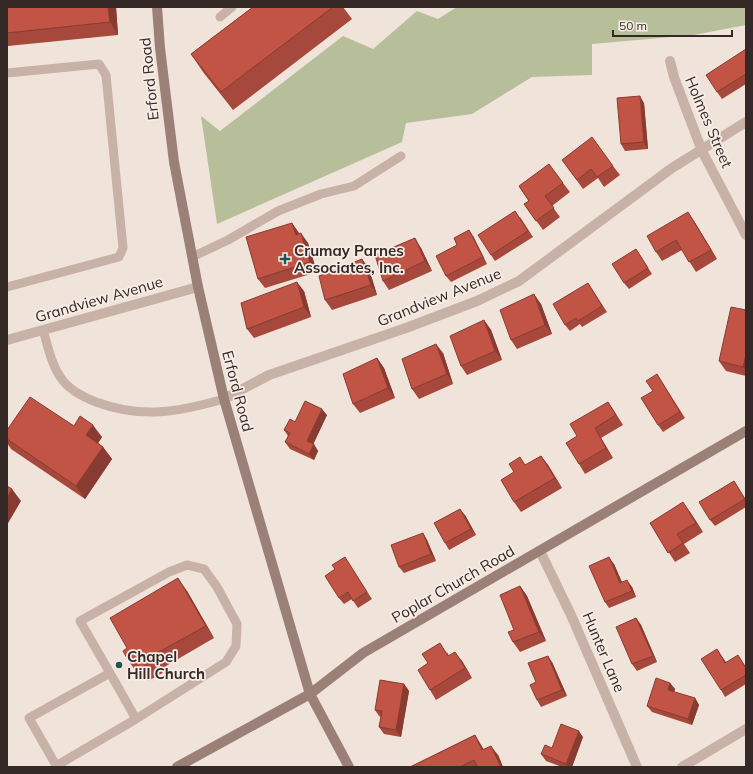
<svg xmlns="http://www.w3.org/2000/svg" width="753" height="774" viewBox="0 0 753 774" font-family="Mulish,sans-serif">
	<rect width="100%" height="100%" fill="#f0e3da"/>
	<!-- green -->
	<path fill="#b7bf9a" d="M457,7h289v18l-52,10 -102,9v31l-60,2 -60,37 -66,9 -4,19 -185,82 -16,-108 19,15 123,-95 30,13 44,-38 21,8z"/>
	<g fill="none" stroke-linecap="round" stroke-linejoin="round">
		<!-- lane -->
		<path stroke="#c8b1a6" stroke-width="9" d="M220,17l12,-10
			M7,73l92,-9 7,11 17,173 -4,9 -112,30
			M192,257l36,-17 50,-29 43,-17 33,-8 47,-30
			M43,330c5,16 8,34 18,48 8,12 22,19 35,24 46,17 82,10 128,-3
			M110,673l26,46
			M56,766l80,-47 90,-57 10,-16 1,-22 -20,-37 -13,-18 -17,-4 -18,7 -89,49 30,52 -81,45 28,49"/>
		<!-- street -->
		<path stroke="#c8b1a6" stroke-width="10" d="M670,61l4,16 28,74 44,84
			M7,340l191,-53
			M224,399l45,-24 137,-47 71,-27 42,-20 153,-113 74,-46
			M540,551l31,64 66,152
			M682,767l64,-38"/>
		<!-- secondary -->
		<path stroke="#9b8078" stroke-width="10" d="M157,7l3,41 14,114 24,125 26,112 86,295 39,73
			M177,767l133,-73 53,-41 383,-222"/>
	</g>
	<!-- wall -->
	<path fill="#a7483c" d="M7,7h109l2,28 -110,11 -1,-2z
		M253,7h90l9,12 -119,91 -30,-38 -12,-18z
		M746,49v35l-24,15 -5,-7z
		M644,103l4,46 -23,2 -4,-7z
		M562,160l51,6 7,9 -16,12 -6,-9 -15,11z
		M563,183l7,9 -18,14 8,11 -17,13 -19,-26 5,-3 -10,-15z
		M520,217l13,20 -38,24 -4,-6z
		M694,221l23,38 -21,13 -14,-22 -20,11 -6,-9z
		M292,223l7,11 9,9 9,29 -52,16 -7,-9z
		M473,236l14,28 -36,18 -5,-6 11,-31z
		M421,248l11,23 -43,19 -6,-9z
		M640,255l12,19 -23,15 -5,-6z
		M362,259l7,10 8,26 -45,15 -7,-10z
		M592,289l15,23 -25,15 -2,-3 -10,7 -5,-6z
		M304,291l7,26 -57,21 -7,-9z
		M541,304l11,30 -35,15 -6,-9z
		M746,310v66l-20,-5 -7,-10z
		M484,320l7,10 11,30 -35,15 -6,-9z
		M443,353l10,31 -34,15 -7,-10z
		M377,358l7,10 11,30 -35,15 -7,-9z
		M657,374l28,44 -22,14 -5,-7 -5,-34z
		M608,402l15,23 -22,13 12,20 -28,16 -6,-10 -2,-28z
		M327,415l-14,29 5,7 -4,9 -24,-11 -5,-7 3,-6 -4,-6 11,-8z
		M74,426l28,11 -4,6 5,4 9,12 -27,40 -74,-50 -4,-6v-13z
		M541,456l7,9 14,23 -41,24 -7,-10 12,-37z
		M734,481l12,19v7l-31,19 -5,-6z
		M690,512l13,20 -19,12 6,9 -15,9 -25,-39z
		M465,515l11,20 -27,15 -4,-7z
		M423,533l4,7 9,21 -32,12 -5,-6z
		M349,564l23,35 -14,9 -6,-9 -8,5 -5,-6z
		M614,564l8,18 10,5 4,10 -27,11 -4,-6z
		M520,586l7,10 19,45 -26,11 -7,-10z
		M187,591l27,47 -48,28 2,4 -20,11 -8,-10 -3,2 -9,-13 -1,-12z
		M636,618l5,7 16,37 -20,9 -5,-7z
		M717,649l9,13h16l4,5v17l-21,13 -4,-7z
		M447,652l2,4 13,5 10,17 -36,22 -6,-10z
		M552,662l15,34 -26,11 -4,-7 -1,-18z
		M670,683l5,6 -1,3 21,6 4,7 -7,20 -40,-13 -5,-6z
		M404,684l5,7 -8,46 -17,-3 -5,-7 2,-10 -2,-1 -4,-6z
		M475,735l9,15 14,5 5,12h-93z
		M583,737l-11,30h-10l-16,-6 -5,-7 11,-6z"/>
	<!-- shaded-wall -->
	<path fill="#883b31" d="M108,7h8l2,28 -8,-13z
		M640,96l4,7 4,46 -4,-7z
		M688,212l6,9 23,38 -6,-9z
		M292,223l7,10 3,12 -6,-10z
		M469,230l4,6 14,28 -4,-7z
		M301,233l7,10 9,29 -7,-10z
		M415,238l6,10 11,23 -7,-10z
		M362,259l7,10 8,26 -6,-10z
		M297,282l7,9 7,26 -7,-10z
		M534,294l7,10 11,30 -7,-9z
		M484,320l7,10 11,30 -7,-9z
		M436,344l7,9 10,31 -6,-10z
		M746,355v16l-3,-4z
		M377,358l7,10 11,30 -7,-10z
		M608,402l6,9 9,14 -7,-10z
		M322,409l5,6 -15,32 -5,-6z
		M93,425l9,12 -7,11 -9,-13z
		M595,428l18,30 -7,-10z
		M314,444l4,7 -4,9 -5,-6z
		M103,447l9,12 -27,40 -9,-13z
		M541,456l7,9 14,23 -7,-10z
		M12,489l9,12 -14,24v-27z
		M683,502l7,10 13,20 -7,-9z
		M460,509l5,6 11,20 -5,-6z
		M423,533l4,7 9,21 -5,-7z
		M609,557l5,7 11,26 -5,-7z
		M178,578l9,13 27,47 -8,-12z
		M627,580l5,7 4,10 -4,-6z
		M520,586l7,10 19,45 -7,-9z
		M636,618l5,7 16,37 -4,-6z
		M455,652l7,9 10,17 -7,-10z
		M157,653l9,13 2,4 -9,-13z
		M548,656l4,6 15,34 -5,-6z
		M670,683l5,6 -2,8 -5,-7z
		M404,684l5,7 -8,46 -5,-7z
		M695,698l4,7 -7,20 -4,-6z
		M579,731l4,6 -11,30h-3l-3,-3z
		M475,735l6,10 8,15 -7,-10z
		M491,746l7,9 5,12h-2z"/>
	<!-- building -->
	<path fill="#c25446" stroke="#883b31" d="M7,7h101l2,15 -103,11z
		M253,7h80l-112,85 -30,-38z
		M746,49v25l-29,18 -11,-17z
		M640,96l4,46 -23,2 -4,-46z
		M592,137l21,29 -16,11 -6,-8 -14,11 -15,-20z
		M549,164l14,19 -18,13 9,12 -18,13 -12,-17 5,-3 -10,-15z
		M515,211l13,20 -37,24 -13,-20z
		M688,212l23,38 -22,12 -13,-22 -20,12 -9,-16z
		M292,223l4,12 5,-2 9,29 -52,17 -12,-42z
		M469,230l14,27 -37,19 -10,-20 21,-11 -3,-7z
		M415,238l10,23 -42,20 -8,-26z
		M636,249l12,19 -24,15 -12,-19z
		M362,259l9,26 -46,15 -6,-24z
		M297,282l7,25 -57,22 -6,-26z
		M588,283l14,23 -24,15 -2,-3 -11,7 -12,-21z
		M534,294l11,31 -34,15 -11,-30z
		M731,307l15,3v45l-3,12 -24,-6z
		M484,320l11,31 -34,15 -11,-30z
		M436,344l11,30 -35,15 -10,-30z
		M377,358l11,30 -35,16 -10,-30z
		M657,374l23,38 -22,13 -17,-27 12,-7 -7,-10z
		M30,397l44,29 6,-10 13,9 -7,10 17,12 -27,39 -69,-47v-9z
		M305,401l17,8 -15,32 7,3 -5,10 -24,-12 5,-9 -6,-3 6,-11 5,3z
		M608,402l8,13 -21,13 11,20 -27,16 -13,-21 11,-7 -7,-12z
		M541,456l14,22 -41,24 -13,-22 13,-8 -5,-8 11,-7 5,8z
		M734,481l11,18 -35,21 -11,-18z
		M7,486l5,3 -5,9z
		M683,502l13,21 -19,11 6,9 -15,10 -18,-30z
		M460,509l11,20 -26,14 -11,-20z
		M423,533l8,21 -32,13 -8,-22z
		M345,557l22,35 -14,9 -5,-9 -9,6 -14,-22 10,-7 -3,-4z
		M609,557l11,26 7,-3 5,11 -27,11 -16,-36z
		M178,578l28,48 -49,27 2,4 -20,12 -7,-11 -4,2 -5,-9 4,-3 -17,-30z
		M520,586l19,46 -26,10 -5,-10 6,-2 -14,-35z
		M636,618l17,38 -21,8 -16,-37z
		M440,643l8,13 7,-4 10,16 -35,22 -12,-20 10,-7 -6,-9z
		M717,649l8,14 13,-8 8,13v7l-25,15 -20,-31z
		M548,656l14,34 -25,10 -7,-15 6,-3 -8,-19z
		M656,678l14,5 -2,7 27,8 -7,21 -41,-13z
		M380,680l24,4 -8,46 -17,-3 3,-16 -7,-1z
		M561,724l18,7 -13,33 -25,-10 4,-9 7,3z
		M475,735l7,15 9,-4 10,21h-23l-4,-7 -14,7h-50z"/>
	<!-- markers -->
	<g fill="#1e5451" stroke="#f8ede6" stroke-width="1.5">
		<path d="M283 253h4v4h4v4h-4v4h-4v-4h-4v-4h4z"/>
		<circle cx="119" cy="665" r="4"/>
	</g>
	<g text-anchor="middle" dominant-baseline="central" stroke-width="3.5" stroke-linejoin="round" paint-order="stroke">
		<!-- street labels -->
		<g font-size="15" fill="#342927" stroke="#f8ede6">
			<text transform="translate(149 79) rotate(-96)">Erford Road</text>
			<text transform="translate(709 122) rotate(67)">Holmes Street</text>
			<text transform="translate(439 297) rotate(-22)">Grandview Avenue</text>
			<text transform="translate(99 299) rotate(-16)">Grandview Avenue</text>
			<text transform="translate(238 391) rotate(75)">Erford Road</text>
			<text transform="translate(453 584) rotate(-30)">Poplar Church Road</text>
			<text transform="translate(604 652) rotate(67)">Hunter Lane</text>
		</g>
		<!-- poi labels -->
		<g font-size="15" font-weight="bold" fill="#342927" stroke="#f8ede6" text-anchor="start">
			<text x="294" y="250">Crumay Parnes<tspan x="294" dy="17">Associates, Inc.</tspan></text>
			<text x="127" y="656">Chapel<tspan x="127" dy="17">Hill Church</tspan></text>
		</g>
	</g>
	<!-- border -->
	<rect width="753" height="774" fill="none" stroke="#342927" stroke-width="16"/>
	<!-- scale -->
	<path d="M613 30v6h119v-6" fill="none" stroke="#342927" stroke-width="2"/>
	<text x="619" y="30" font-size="12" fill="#342927" stroke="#f8ede6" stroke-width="3" paint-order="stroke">50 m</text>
</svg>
